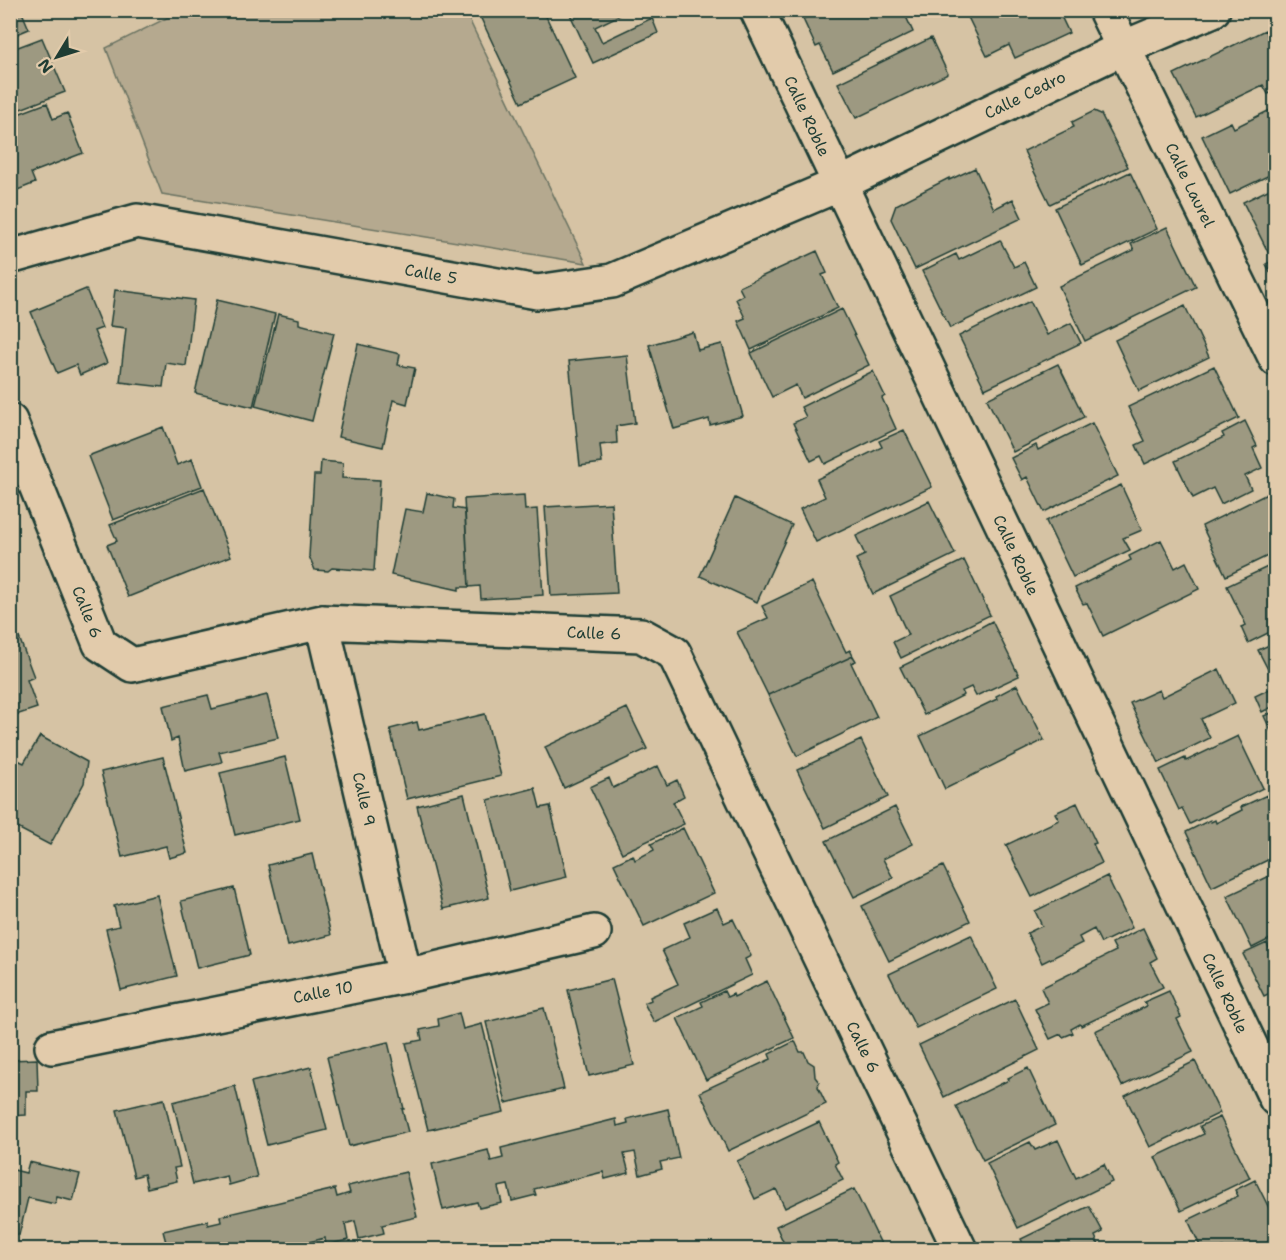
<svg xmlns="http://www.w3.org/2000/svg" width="1286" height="1260" viewBox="0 0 1286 1260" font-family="'Shantell Sans',sans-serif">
	<rect width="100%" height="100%" fill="#d6c3a4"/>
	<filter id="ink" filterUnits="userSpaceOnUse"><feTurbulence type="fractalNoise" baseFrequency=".0167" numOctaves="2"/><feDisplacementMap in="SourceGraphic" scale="12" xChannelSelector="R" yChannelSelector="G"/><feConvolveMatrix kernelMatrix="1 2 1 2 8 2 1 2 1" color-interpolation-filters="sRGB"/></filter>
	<g filter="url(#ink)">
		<!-- green -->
		<path fill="#b5a98f" stroke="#6a7362" stroke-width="1.5" d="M171,11h294l121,252 -424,-69 -56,-146 67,-33z"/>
		<!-- building -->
		<path fill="#9d9981" stroke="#1f3d34" stroke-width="1.5" d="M10,10h11l8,19 -19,8z
			M477,10h66l32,68 -54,25z
			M568,10h62l-35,17 7,15 50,-24 6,15 -65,30z
			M789,10h16l-13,7z
			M820,10h72l1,3 10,-3 10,22 -80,39 -13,-26 -4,2 -13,-28z
			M970,10h88l11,23 -54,25 -6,-13 -22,11 -21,-43z
			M1265,30l11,22v39l-8,3 -5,-9 -67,32 -22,-43z
			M42,38l23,54 -55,21v-63z
			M931,38l17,36 -92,44 -18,-35z
			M47,103l6,16 14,-6 16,40 -52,20 4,10 -25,10v-76z
			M1276,107v65l-46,22 -28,-58 29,-14 3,6z
			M1094,111l7,3 27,53 -78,37 -26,-53 50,-24 -2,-5z
			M975,168l19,41 19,-10 9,19 -107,51 -24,-50 5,-14 53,-27v2z
			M1130,172l27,57 -75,36 -27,-57z
			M1276,186v65l-7,3 -26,-52z
			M1167,227l29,60 -111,54 -26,-55 75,-36 -3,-6z
			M1000,240l14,27 10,-5 12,25 -86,41 -28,-57 34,-17 3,6z
			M817,251l10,22 -5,2 16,33 -87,42 -13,-29 7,-3 -9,-19 7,-4 -4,-8z
			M1276,259v24l-10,-19z
			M86,289l16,39 -8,3 13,32 -27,12 -4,-10 -19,8 -26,-61z
			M115,290l79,10 -8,66 -20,-3 -3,24 -43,-5 6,-54 -16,-2z
			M217,300l58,14 -22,93 -58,-14z
			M1030,301l17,34 24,-12 10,20 -96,46 -26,-53z
			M1185,306l24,51 -70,34 -24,-51z
			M842,309l27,56 -67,33 -6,-13 -24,12 -21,-44z
			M278,314l21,5v5l35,9 -22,88 -57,-15z
			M693,332l5,18 24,-6 21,72 -33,9 -1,-6 -35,10 -25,-84z
			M358,344l42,10 -2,11 17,3 -8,36 -14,-4 -10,47 -45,-10z
			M627,355l8,68 -19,3 1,17 -17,2 2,18 -22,3 -11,-105z
			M1058,364l26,53 -71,35 -26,-53z
			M1214,366l25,52 -94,46 -9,-19 9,-4 -17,-34z
			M873,371l12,25 -3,2 14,31 -71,35 -4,-8 -10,5 -18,-38 13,-6 -5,-10z
			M1245,421l12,25 -4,2 9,20 -17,8 6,13 -30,15 -8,-16 -20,10 -18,-37 49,-24 -2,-4z
			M1092,423l26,53 -74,36 -17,-35 -5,3 -11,-22 25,-13 2,5z
			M163,427l14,38 15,-6 10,27 -89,34 -25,-64z
			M904,430l28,57 -116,55 -16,-33 25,-12 -8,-18 65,-32 -3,-6z
			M321,461l22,2 -1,15 38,2 -6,91 -42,-3 -4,3 -13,-1 -6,-14 5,-81h6z
			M1121,485l21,45 -19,8 7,12 -57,27 -27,-56z
			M204,488l27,68 -103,41 -21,-52 10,-4 -7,-16z
			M1275,490l1,62 -50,24 -24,-50z
			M427,493l27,6 -1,9 12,2 4,77h-10v3l-68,-15 14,-66 18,3z
			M524,495l1,15 12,-1 6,86 -62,4 -1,-13 -11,1 -5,-88z
			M735,498l57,27 -35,77 -57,-26z
			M929,501l26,53 -82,40 -17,-35 9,-4 -9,-19z
			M611,503l6,90 -66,3 -6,-89z
			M1161,540l14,28 11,-6 13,27 -96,47 -16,-33 -4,1 -8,-16 56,-28 -2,-4z
			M964,560l26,55 -89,43 -8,-16 15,-7 -18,-39z
			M1276,563v66l-28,14 -7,-16 5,-2 -19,-39z
			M812,582l34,70 4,-2 3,6 -85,39 -31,-63 31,-14 -6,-12z
			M10,613l6,14 -6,1z
			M992,621l27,55 -43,20 -5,-9 -9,4 2,4 -40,20 -24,-48 40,-19 1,1z
			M17,632l17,45 -7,3 10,28 -27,9v-82z
			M1276,642v43l-18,-35z
			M853,656l3,5 -5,2 26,54 -80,39 -29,-61z
			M1219,669l16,34 -34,16 9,19 -51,25 -29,-60 29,-13 3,7z
			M1017,685l27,55 -99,49 -25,-53 77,-37 -1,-3z
			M1276,686v19l-14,7 -7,-16z
			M208,695l4,14 55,-14 11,43 -59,14 3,10 -37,9 -7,-33 -7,3 -8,-35z
			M627,708l20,41 -83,39 -19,-41z
			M1276,711v18l-5,2 -7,-15z
			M485,714l16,62 -94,23 -17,-70 27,-7 2,8z
			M40,736l47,26 -3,21 -34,62 -40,-21v-68l14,7z
			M1238,736l25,52 -73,36 -8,-16 -3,2 -19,-40 25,-12 1,3z
			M861,740l27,57 -63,31 -28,-58z
			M163,757l24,96 -18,5 -3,-12 -44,11 -21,-85z
			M285,757l15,62 -65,16 -15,-62z
			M658,766l9,19 10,-5 7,16 -11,6 11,22 -62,29 -32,-66 19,-9 4,10z
			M535,788l5,20 10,-2 17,71 -57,14 -22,-91z
			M464,794l25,104 -46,11 -26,-103z
			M1267,795l7,15 2,-1v47l-64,31 -26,-55 24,-12 1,2 4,-2 1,3 26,-13 -1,-3z
			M1077,803l19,40 -3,1 9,19 -70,34 -26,-52 53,-25 -4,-7z
			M895,807l18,37 -30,15 10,19 -39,19 -28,-56z
			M683,828l31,65 -70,33 -30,-62 19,-9 2,5 19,-10 -3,-6z
			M312,854l19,81 -43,11 -20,-81z
			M943,866l27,55 -81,40 -27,-55z
			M1276,873v63l-24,12 -25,-52z
			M1107,876l25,52 -31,15 -7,-14 -15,8 3,6 -40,20 -15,-30 15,-7 -7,-15z
			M234,888l16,67 -53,13 -16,-67z
			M157,895l20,81 -56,14 -15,-61 13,-3 -5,-20z
			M717,908l7,15 9,-4 18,37 -6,3 7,16 -98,47 -10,-19 7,-3 -1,-3 28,-13 -16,-34 28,-13 -6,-14z
			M1143,928l14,30 -7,4 13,25 -82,39 -1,-2 -9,5 2,4 -10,4 -2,-3 -11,5 -15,-30 13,-6 -7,-15 75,-37 -4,-8z
			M971,935l26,54 -81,39 -27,-54z
			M1267,943l2,5 7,-3v55l-4,-8 -8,4 -21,-42z
			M612,979l22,86 -45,11 -21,-86z
			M767,981l27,57 -88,42 -29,-62 26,-12 -2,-4 23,-11 3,6 6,-3 1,3z
			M1169,991l12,26 -4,2 16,33 -71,34 -27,-55 52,-25 -3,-4z
			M1015,999l24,51 -95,47 -25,-52z
			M544,1008l20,81 -58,14 -20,-81z
			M459,1013l4,16 19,-5 22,88 -76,18 -22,-87 16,-3 -2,-10 19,-4 -1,-7z
			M10,1014l6,12 -6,2z
			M795,1041l5,11h4l4,9 6,4 1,12 4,5 -1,5 8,17 -98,47 -28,-59 71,-33 -2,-5z
			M388,1042l16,67h-2l6,23 -59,14 -22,-89z
			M37,1059l1,32h-12v24l-16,1v-56z
			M1195,1061l25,52 -70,34 -25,-51z
			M311,1067l16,63 -60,15 -16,-63z
			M1028,1068l27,57 -72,35 -27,-54 53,-26 -1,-2z
			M235,1086l22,91 -28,8 -2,-9 -34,8 -20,-82z
			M164,1099l16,68 -6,1 3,13 -30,7 -3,-14 -10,3 -17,-67z
			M668,1109l11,49 -19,4 2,7 -22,6 -5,-23 -11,2 5,19 -24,6 -2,-7 -69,17 2,6 -24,6 -4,-16 -10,2 4,16 -23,5 -2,-6 -34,8 -11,-46 56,-14 3,11 12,-3 -2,-10 115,-29 1,7 11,-3 -1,-4z
			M1220,1117l30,61 -69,33 -26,-54 49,-23 -4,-8z
			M819,1122l19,40 -3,2 8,16 -58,28 -9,-19 -21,10 -18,-38z
			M1058,1140l18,38 28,-14 8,18 -94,46 -31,-65 43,-21 5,8z
			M29,1162l51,12 -7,27 -16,-4 -2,7 -27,-6 -9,37 -9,-2v-64l16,4z
			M406,1172l11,45 -35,8 2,8 -25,6 -4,-18 -10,3 3,16 -22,5 -1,-7 -48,12h-109l-5,-19 45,-10v4l13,-3 -1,-6 115,-27 2,8 13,-4 -2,-7z
			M1255,1180l21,42v16l-23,12h-29l-1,-3 -5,3h-16l-14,-30 50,-24 -3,-6z
			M854,1189l27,55 -11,6h-83l-11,-24z
			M1089,1206l14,26 -8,4 6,14h-75l-5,-11z"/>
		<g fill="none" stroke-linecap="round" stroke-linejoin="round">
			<!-- street casing -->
			<g stroke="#1f3d34" stroke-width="38">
				<path id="street" d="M757,10l519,1089
					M1105,10l171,349
					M10,257l127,-36 400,71 75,-11 228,-97 283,-136 90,-38
					M10,421l90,223 32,21 190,-43 319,13 33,18 286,597
					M322,622l83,354
					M52,1047l353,-71 189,-44"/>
			</g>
			<!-- street -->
			<use href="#street" stroke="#e2cbab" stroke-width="33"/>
		</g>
	</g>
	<g text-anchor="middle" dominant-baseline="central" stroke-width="4.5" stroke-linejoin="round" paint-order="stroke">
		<!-- street labels -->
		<g font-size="16" fill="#1f3d34" stroke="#e2cbab">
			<text transform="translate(1025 95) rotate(-26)">Calle Cedro</text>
			<text transform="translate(807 116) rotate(65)">Calle Roble</text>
			<text transform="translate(1190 185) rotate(64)">Calle Laurel</text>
			<text transform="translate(431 274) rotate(10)">Calle 5</text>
			<text transform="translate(1016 555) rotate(65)">Calle Roble</text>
			<text transform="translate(87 612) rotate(68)">Calle 6</text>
			<text transform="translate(594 633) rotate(2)">Calle 6</text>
			<text transform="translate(364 799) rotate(77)">Calle 9</text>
			<text transform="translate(323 992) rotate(-11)">Calle 10</text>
			<text transform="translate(1225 993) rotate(65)">Calle Roble</text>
			<text transform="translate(863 1047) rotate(64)">Calle 6</text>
		</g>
	</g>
	<!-- margin -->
	<rect width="1286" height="1260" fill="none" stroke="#e2cbab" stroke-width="36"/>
	<rect x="18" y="18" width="1250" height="1224" fill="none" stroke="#1f3d34" stroke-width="2" filter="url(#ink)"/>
	<!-- north arrow -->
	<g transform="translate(57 57) rotate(232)" stroke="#e2cbab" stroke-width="4.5" paint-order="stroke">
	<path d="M0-4.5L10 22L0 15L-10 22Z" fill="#1f3d34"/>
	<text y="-9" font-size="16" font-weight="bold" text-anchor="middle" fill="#1f3d34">N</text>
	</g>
</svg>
